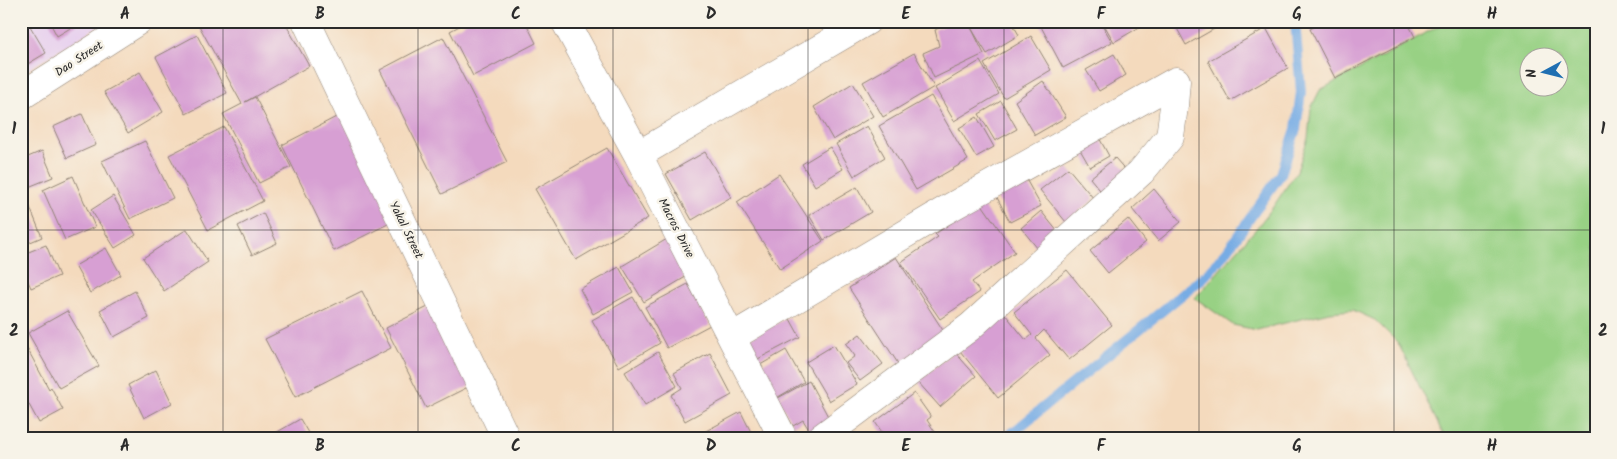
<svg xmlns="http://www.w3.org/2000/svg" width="1617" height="459" viewBox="0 0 1617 459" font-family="Kalam,sans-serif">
	<rect width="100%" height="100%" fill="#f7f3e8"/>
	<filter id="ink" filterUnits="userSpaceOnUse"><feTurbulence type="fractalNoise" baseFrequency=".02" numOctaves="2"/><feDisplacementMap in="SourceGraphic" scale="10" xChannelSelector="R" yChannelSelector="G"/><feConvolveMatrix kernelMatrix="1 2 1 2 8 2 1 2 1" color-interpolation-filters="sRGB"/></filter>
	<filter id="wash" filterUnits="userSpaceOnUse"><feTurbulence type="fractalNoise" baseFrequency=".0096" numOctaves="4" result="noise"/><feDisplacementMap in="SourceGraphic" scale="20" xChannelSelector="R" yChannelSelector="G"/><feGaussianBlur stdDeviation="1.12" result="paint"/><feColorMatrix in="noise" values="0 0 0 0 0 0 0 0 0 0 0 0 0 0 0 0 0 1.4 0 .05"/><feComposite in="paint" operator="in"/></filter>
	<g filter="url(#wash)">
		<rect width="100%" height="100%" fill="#f4dabd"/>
		<!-- built -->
		<path fill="#e8d2ee" d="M21,21h86l-86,53z"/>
		<!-- green -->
		<path fill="#98d184" stroke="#627e58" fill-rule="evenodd" d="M1448,21h148v417h-151l-47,-95 -23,-23 -22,-10 -24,2 -72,18 -24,-5 -38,-27 60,-68 18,-23 24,-36 11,-33 3,-30 9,-18zM1530,58h30v30h-30z"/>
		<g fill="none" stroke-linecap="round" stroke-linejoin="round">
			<!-- stream -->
			<path stroke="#77ace4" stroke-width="10" d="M1006,438l199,-162 22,-25 54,-77 15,-45 5,-37 -6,-71"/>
		</g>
		<g id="blocks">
			<!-- building -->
			<path fill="#d79fd3" d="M21,21h6l19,32 -25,15z
				M49,21h33l-25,15z
				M199,21h85l25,45 -64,36 10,-5 36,70 -32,16 -36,-69 19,-10 -45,-82z
				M469,21h56l11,22 -63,33 -23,-45z
				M952,21h16l16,33 -50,24 -11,-25 16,-7 -4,-16z
				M978,21h33l8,14 -32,19 -17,-28z
				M1038,21h62l12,21 -49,26z
				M1102,21h48l-36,21z
				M1173,21h55l-42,24z
				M1325,21h82l8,16 -80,41 -25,-49z
				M1266,28l22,40 -58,33 -22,-40z
				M197,35l30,58 -41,21 -30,-57z
				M1031,36l20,34 -47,28 -20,-34z
				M443,37l64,125 -65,32 -62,-124z
				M914,53l20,34 -51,30 -20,-35z
				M1114,54l12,21 -27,16 -13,-21z
				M980,61l19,33 -45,27 -19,-33z
				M140,72l23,40 -35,21 -24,-41z
				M1043,81l23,36 -31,18 -20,-34z
				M853,83l20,33 -40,24 -19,-33z
				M931,96l37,64 -52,30 -37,-64z
				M1001,101l16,28 -22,12 -16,-27z
				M82,114l14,31 -29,13 -14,-31z
				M342,114l54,106 -62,31 -52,-106z
				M977,117l17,30 -18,10 -17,-29z
				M1091,123l18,33 -19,11 -19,-33z
				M867,126l18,31 -31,19 -18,-32z
				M224,127l39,74 -55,29 -39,-75z
				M145,141l28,57 -43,21 -28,-58z
				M830,147l13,22 -28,17 -13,-22z
				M607,148l41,70 -72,42 -41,-71z
				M42,151l11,26 -32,13v-30z
				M705,152l26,45 -39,23 -26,-46z
				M1115,158l14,16 -25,21 -14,-17z
				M1068,168l26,31 -28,23 -26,-32z
				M779,174l44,67 -43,28 -43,-67z
				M1023,174l18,32 -31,16 -17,-32z
				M73,176l22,51 -30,13 -22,-50z
				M857,187l14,25 -47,28 -15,-25z
				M1154,189l27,33 -23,19 -26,-32z
				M113,196l23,39 -21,13 -24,-38z
				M981,203l34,49 -43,30 8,10 -40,27 -39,-57 37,-25 -3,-3z
				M29,205l13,32 -21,9v-38z
				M1041,211l21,26 -20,17 -21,-26z
				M263,213l14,30 -25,12 -14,-29z
				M1128,219l18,23 -38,31 -18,-22z
				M187,229l21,33 -44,29 -21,-33z
				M667,239l22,36 -45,27 -22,-36z
				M46,245l13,31 -28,12 -10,-23v-10z
				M106,248l15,27 -31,18 -15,-27z
				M896,257l50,78 -47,30 -50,-77z
				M619,267l14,25 -40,22 -13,-25z
				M1067,270l45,55 -43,35 -25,-30 -8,8 14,17 -52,43 -38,-47 45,-37 21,26 6,-5 -18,-23z
				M688,284l22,41 -43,23 -22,-41z
				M135,291l14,27 -35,19 -14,-27z
				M362,291l29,57 -96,49 -30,-58z
				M633,297l27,46 -41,24 -27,-47z
				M434,304l40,80 -48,24 -40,-80z
				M67,311l32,55 -40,22 -31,-55z
				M789,317l11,20 -46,24 -10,-20z
				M860,334l23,30 -23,17 -14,-18 9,-7 -9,-12z
				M21,337l28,52 2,-2 12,23 -24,13 -12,-22 -6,3z
				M834,345l23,39 -28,17 -23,-39z
				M786,350l18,32 -31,18 -18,-32z
				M954,351l22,25 -36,31 -22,-25z
				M658,352l19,34 -32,19 -20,-33z
				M710,353l22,42 -47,26 -14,-26 11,-7 -8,-15z
				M156,370l16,33 -28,15 -16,-33z
				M809,381l22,41 -20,11 -8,-13 -10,6 -15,-28z
				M914,393l17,24 -4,3 12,18h-53l-11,-16z
				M741,412l13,26h-61z
				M300,419l11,19h-44z"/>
		</g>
	</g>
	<g filter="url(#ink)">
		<use href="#blocks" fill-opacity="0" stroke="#908274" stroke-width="1"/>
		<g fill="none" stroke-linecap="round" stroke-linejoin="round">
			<!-- minor casing -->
			<g stroke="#908274" stroke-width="29">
				<path id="minor" d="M306,21l200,417
					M565,21l73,134 145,283
					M21,96l117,-75
					M638,155l229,-134
					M732,337l212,-126 232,-130
					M821,438l149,-111 171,-155 29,-35 4,-31 2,-25"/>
			</g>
			<!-- minor -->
			<use href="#minor" stroke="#fff" stroke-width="28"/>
		</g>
	</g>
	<!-- grid -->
	<path fill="none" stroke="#2b2b2b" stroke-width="1" stroke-opacity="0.55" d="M223,21v417M418,21v417M613,21v417M808,21v417M1004,21v417M1199,21v417M1394,21v417M21,230h1575"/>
	<g text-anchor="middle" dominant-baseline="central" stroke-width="5" stroke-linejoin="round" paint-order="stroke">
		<!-- street labels -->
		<g font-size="12" fill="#2b2b2b" stroke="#f7f3e8">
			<text transform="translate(79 59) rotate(-33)">Dao Street</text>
			<text transform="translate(676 228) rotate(63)">Macros Drive</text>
			<text transform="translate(406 230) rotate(64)">Yakal Street</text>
		</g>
	</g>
	<!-- margin -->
	<rect width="1617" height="459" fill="none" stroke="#f7f3e8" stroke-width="55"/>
	<!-- north arrow -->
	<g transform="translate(1544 72) rotate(263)"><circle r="24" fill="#f7f3e8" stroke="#a5a39c"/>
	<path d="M0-4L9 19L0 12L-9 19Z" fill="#1f6fb2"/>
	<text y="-8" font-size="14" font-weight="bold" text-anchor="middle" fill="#2b2b2b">N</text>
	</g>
	<rect x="28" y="28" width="1562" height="404" fill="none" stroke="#2b2b2b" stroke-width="2"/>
	<g font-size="16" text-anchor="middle" font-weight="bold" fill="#2b2b2b">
		<text x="125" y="19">A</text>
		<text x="320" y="19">B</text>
		<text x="516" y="19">C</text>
		<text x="711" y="19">D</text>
		<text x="906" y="19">E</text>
		<text x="1101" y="19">F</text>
		<text x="1297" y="19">G</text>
		<text x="1492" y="19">H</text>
		<text x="14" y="134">1</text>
		<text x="1603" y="134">1</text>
		<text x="14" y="336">2</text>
		<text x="1603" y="336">2</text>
		<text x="125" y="451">A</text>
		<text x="320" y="451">B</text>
		<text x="516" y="451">C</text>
		<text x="711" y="451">D</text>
		<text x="906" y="451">E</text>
		<text x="1101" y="451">F</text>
		<text x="1297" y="451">G</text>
		<text x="1492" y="451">H</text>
	</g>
</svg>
